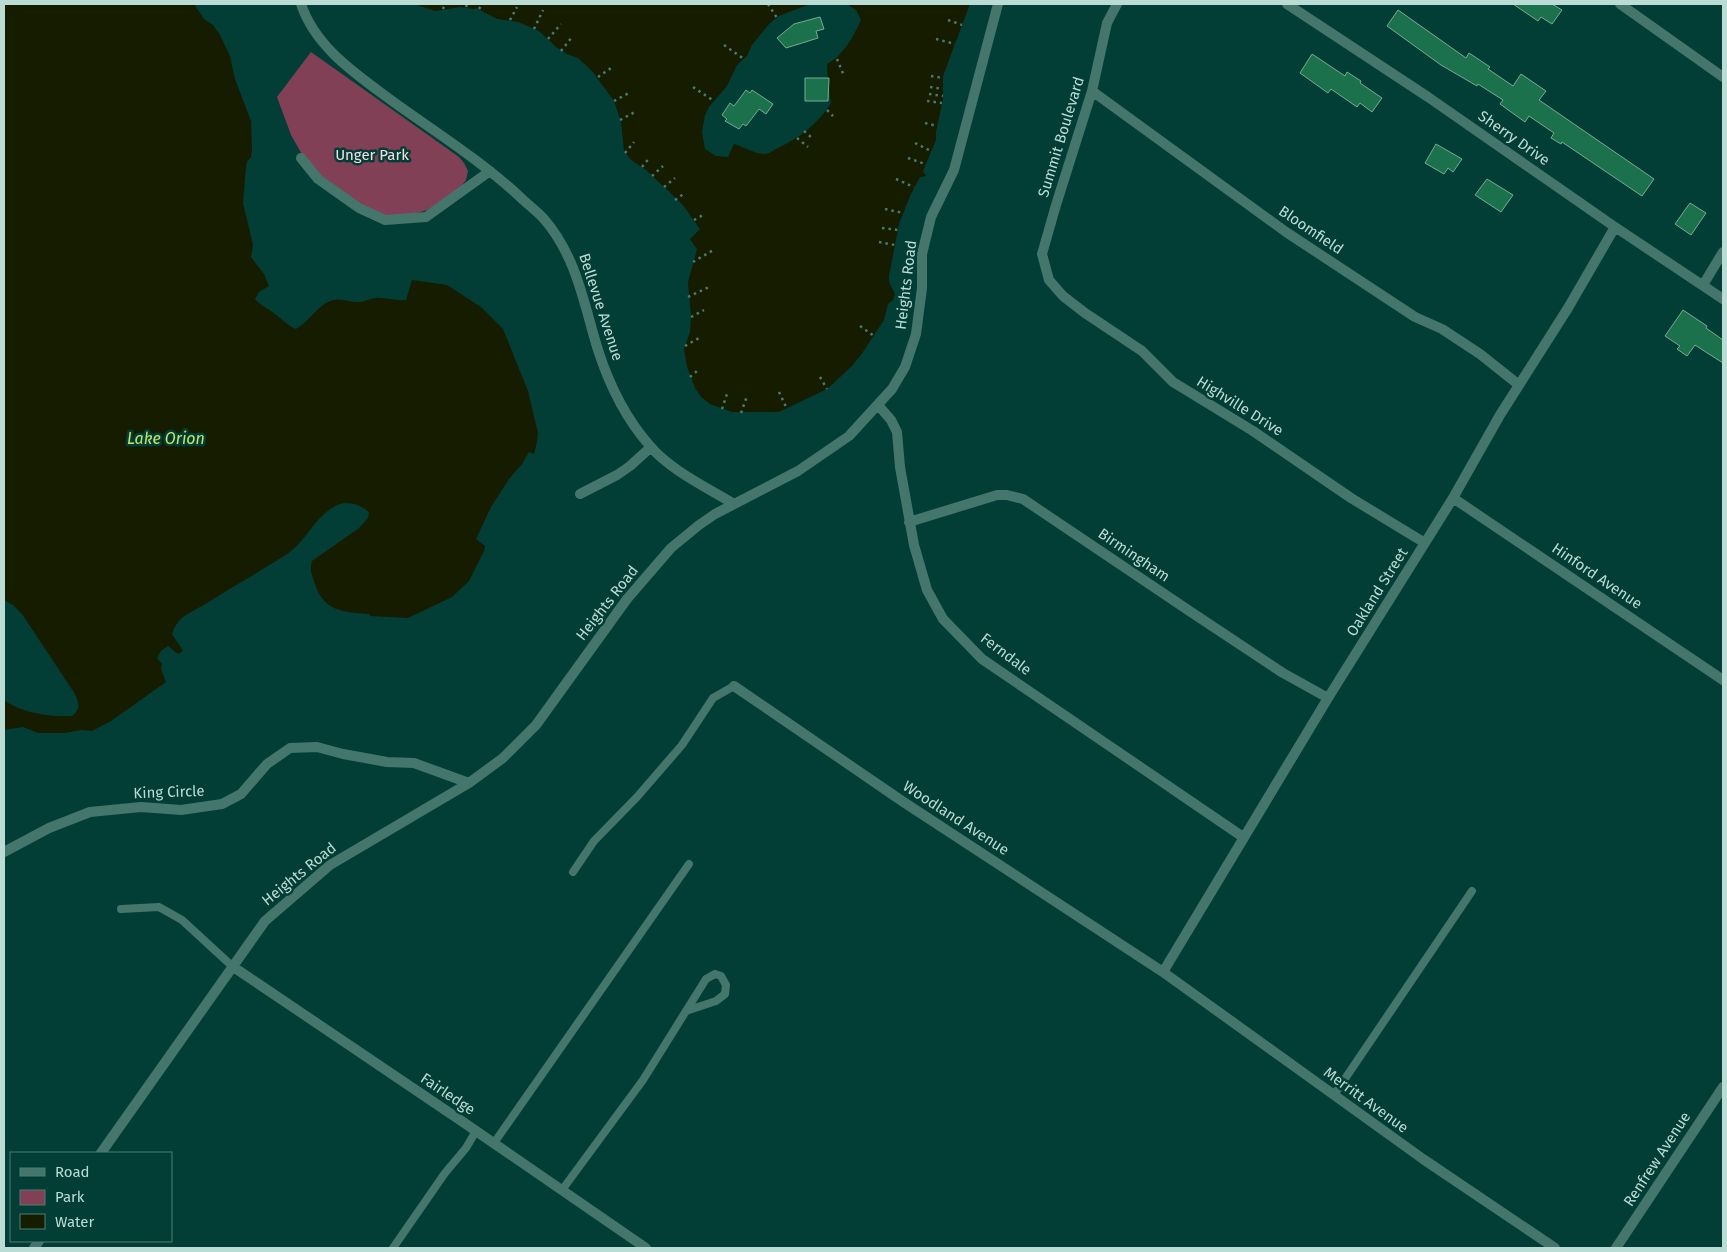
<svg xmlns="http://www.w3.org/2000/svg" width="1727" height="1252" viewBox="0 0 1727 1252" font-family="'Fira Sans',sans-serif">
	<rect width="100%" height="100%" fill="#033e36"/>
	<!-- green -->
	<path fill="#824056" d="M311,52l148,105 5,6 4,8 -2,9 -7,9 -22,15 -10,6 -16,5 -27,1 -13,-5 -51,-36 -17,-19 -12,-21 -14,-38z"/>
	<!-- water -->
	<path fill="#161c00" d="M4,4h190l10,15 9,6 7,10 10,21 5,23 16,42 1,29 -1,7 -4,5 -1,5 -3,36 10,42 -2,12 13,17 5,12 -10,6 -4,7c6,7 13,9 20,15 7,5 13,12 21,15 12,-7 19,-19 30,-26 13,-8 22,0 34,-1 6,0 13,-5 19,-4 9,0 17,3 27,2l6,-20 35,5 34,22 22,22 25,62 10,42 -1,9 -3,12 -5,-2 -7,12 -13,15 -18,28 -15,32 9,7 -1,5 -15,30 -17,16 -44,21 -38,-2 -1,-2c-25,-2 -45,-2 -54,-30 -3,-8 -6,-15 -3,-23l47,-33 9,-10 1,-6c-8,-7 -20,-11 -29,-8 -26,10 -33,39 -56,52 -27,17 -55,33 -82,50 -7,4 -14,7 -20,12 -5,4 -8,10 -10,16l11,17 -5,3 -10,-8 -7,5 -4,7 5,6 -1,5 5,13 -55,39 -19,10 -11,-1 -16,3h-27l-15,-6 -19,3v-30c17,13 47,17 68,16 9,-7 7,-12 3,-22l-53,-80 -9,-9 -9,-5z
		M414,4h396l-31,12 -9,7 -18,22 -5,11 -10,9 -10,21 -18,21 -4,8 -3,17 3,17 11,7 12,1 6,-13c10,3 19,9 30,10 6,0 9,-4 14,-6 21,-10 41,-25 53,-45l-3,-17 -1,-22c17,-9 26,-27 34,-44l-5,-10 -9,-6h123l-27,72v23l-7,33v8l-13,31 3,5 -6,1 -10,19 -11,28 -10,52v6l6,12 -2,6 -5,4 -4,16 -23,35 -9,11 -25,23 -48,23h-47l-22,-8 -9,-7 -6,-9 -8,-21 -3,-18 6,-17 1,-16 -3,-34 9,-33 -7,-10 10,-10 -18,-25 -36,-34 -15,-10 -7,-9 -3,-29 -7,-21 -22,-30 -14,-13 -11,-4 -11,-7 -17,-16 -21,-9 -21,-3 -21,-11 -2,1 -14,-2 -25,4z"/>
	<!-- building -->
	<path fill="#1a714c" stroke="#77ad90" d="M1513,4h39l10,6 -10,14 -11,-7 -3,4z
		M1398,10l68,48 3,-5 21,14 -2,2 25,17 8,-12 25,17 -7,9 115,79 -12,17 -80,-54 -1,2 -10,-6 3,-5 -25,-17 -4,6 -25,-18 3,-4 -25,-16 -1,2 -36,-21 -54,-39z
		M820,17l4,12 -8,2 2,7 -32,10 -9,-10 17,-14z
		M1312,54l33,22 2,-4 14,9 -1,2 22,15 -10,14 -12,-9 -3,4 -26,-18 -3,4 -28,-20z
		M805,78h24l-1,23h-23z
		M746,90l4,3 2,-3 21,14 -7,10 -7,-5 -13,17 -3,-2 -4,5 -14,-8 2,-2 -5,-4 8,-12 4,3z
		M1436,144l26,15 -9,13 -5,-4 -4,6 -19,-11z
		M1487,179l26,16 -12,17 -26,-17z
		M1690,203l16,10 -15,22 -16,-11z
		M1683,310l24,16 -1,2 17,12v23l-28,-18 -8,11 -10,-7 3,-3 -15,-10z"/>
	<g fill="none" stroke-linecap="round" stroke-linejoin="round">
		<!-- path -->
		<path stroke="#497a72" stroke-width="2.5" stroke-dasharray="2.5 4" stroke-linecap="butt" d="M768,4l9,14
			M466,7l1,-3
			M443,9l2,-5
			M479,9l3,-5
			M510,20l7,-13
			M948,20l14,5
			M534,29l9,-19
			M548,39l13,-15
			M936,39l19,5
			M724,45l20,14
			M561,51l11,-14
			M837,59l7,17
			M931,76l12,2
			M598,77l13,-9
			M693,87l21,14
			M930,87l13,2
			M929,94l14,2
			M614,101l15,-8
			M927,101l15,2
			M827,110l6,6
			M620,120l15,-8
			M925,123l12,3
			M804,131l8,7
			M797,138l11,9
			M915,143l16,8
			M625,153l9,-11
			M908,158l17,6
			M642,167l8,-10
			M652,176l11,-10
			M896,179l18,8
			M664,187l11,-9
			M675,200l10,-7
			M885,209l18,4
			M694,220l9,-5
			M882,228l16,2
			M879,242l16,3
			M693,262l22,-13
			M688,297l21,-10
			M691,317l13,-7
			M860,326l14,10
			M685,346l14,-8
			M690,377l8,-7
			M820,377l7,12
			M779,392l8,17
			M722,409l5,-15
			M741,413l6,-17"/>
		<!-- lane -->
		<path stroke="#44766c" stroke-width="8" d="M573,872l21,-31 43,-44 45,-52 31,-47 21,-12
			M121,909l38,-2 23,13 50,46
			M1334,1095l138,-204
			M494,1143l195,-279
			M562,1190l81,-110 63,-101 9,-5 6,2 5,9 -1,9 -9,7 -30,10
			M393,1248l52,-75 21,-25 10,-17"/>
		<!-- street -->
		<path stroke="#44766c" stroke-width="10" d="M301,4c15,45 58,72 94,99 42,30 86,58 124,93 8,8 18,15 25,23 33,38 40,86 54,131 11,34 29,70 52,96 20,24 58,42 84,58
			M1117,4l-10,19 -15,68 -36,114 -14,49 7,26 14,16 22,17 57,38 31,31 80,49 98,67 74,45
			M1287,4l141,93 187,130 108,72
			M1620,4l103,73
			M1092,91l194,141 129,85 27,12 38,25 39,31
			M301,158l17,21 41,29 26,12 41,-3 64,-46
			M1703,285l20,-33
			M878,405l13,15 6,12 3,35 14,78 13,45 16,29 39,40 261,178
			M580,494l37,-19 13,-9 21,-19
			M1453,498l270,182
			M909,522l88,-27h10l16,4 165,111 95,63 45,25
			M734,686l168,115 261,171 260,187 132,89
			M4,852l45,-24 41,-16 51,-5 40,3 41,-6 19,-10 26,-30 23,-16 27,-1 26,7 44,8 27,1 55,20
			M232,966l231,156 183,126
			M1163,972l165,-274 125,-200 47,-83 68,-107 47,-81
			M101,1153l164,-232 65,-56 139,-82 34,-25 33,-33 91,-126 44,-51 28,-23 16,-11 83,-43 51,-35 43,-47 13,-22 11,-33 6,-46v-34l9,-37 23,-47 44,-166
			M34,1248l5,-7
			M1616,1248l107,-161"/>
	</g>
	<g text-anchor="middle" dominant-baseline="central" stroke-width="5" stroke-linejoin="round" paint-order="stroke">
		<!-- street labels -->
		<g font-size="15" fill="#bbdcd4" stroke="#033e36">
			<text transform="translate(1061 137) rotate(-73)">Summit Boulevard</text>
			<text transform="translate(1514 138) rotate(35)">Sherry Drive</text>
			<text transform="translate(1311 230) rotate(34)">Bloomfield</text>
			<text transform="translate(906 285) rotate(-83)">Heights Road</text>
			<text transform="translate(601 307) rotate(72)">Bellevue Avenue</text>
			<text transform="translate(1240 406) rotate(32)">Highville Drive</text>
			<text transform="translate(1134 555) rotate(34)">Birmingham</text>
			<text transform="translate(1597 576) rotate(34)">Hinford Avenue</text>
			<text transform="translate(1377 592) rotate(-58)">Oakland Street</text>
			<text transform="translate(607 603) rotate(-52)">Heights Road</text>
			<text transform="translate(1006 654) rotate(37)">Ferndale</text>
			<text transform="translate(169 792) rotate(-2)">King Circle</text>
			<text transform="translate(956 818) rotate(33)">Woodland Avenue</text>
			<text transform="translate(299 874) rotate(-39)">Heights Road</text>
			<text transform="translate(448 1094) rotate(34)">Fairledge</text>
			<text transform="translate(1366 1100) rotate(36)">Merritt Avenue</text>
			<text transform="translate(1657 1159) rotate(-57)">Renfrew Avenue</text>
		</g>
		<!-- park labels -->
		<g font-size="15" fill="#f7dce3" stroke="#033e36">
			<text x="372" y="155">Unger Park</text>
		</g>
		<!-- water labels -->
		<g font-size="16" font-style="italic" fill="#c8e465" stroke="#033e36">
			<text x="166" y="438">Lake Orion</text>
		</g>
	</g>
	<!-- border -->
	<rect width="1727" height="1252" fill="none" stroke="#bbdcd4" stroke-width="10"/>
	<!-- legend -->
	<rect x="10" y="1152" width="162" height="90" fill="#033e36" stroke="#4d7d75"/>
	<rect x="20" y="1168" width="25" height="8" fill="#44766c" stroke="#4d7d75"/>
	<text x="55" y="1177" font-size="15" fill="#bbdcd4">Road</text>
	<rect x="20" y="1190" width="25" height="15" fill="#824056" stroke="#4d7d75"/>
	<text x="55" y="1202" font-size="15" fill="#bbdcd4">Park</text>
	<rect x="20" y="1214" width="25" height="15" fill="#161c00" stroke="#4d7d75"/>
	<text x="55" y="1227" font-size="15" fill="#bbdcd4">Water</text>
</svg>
